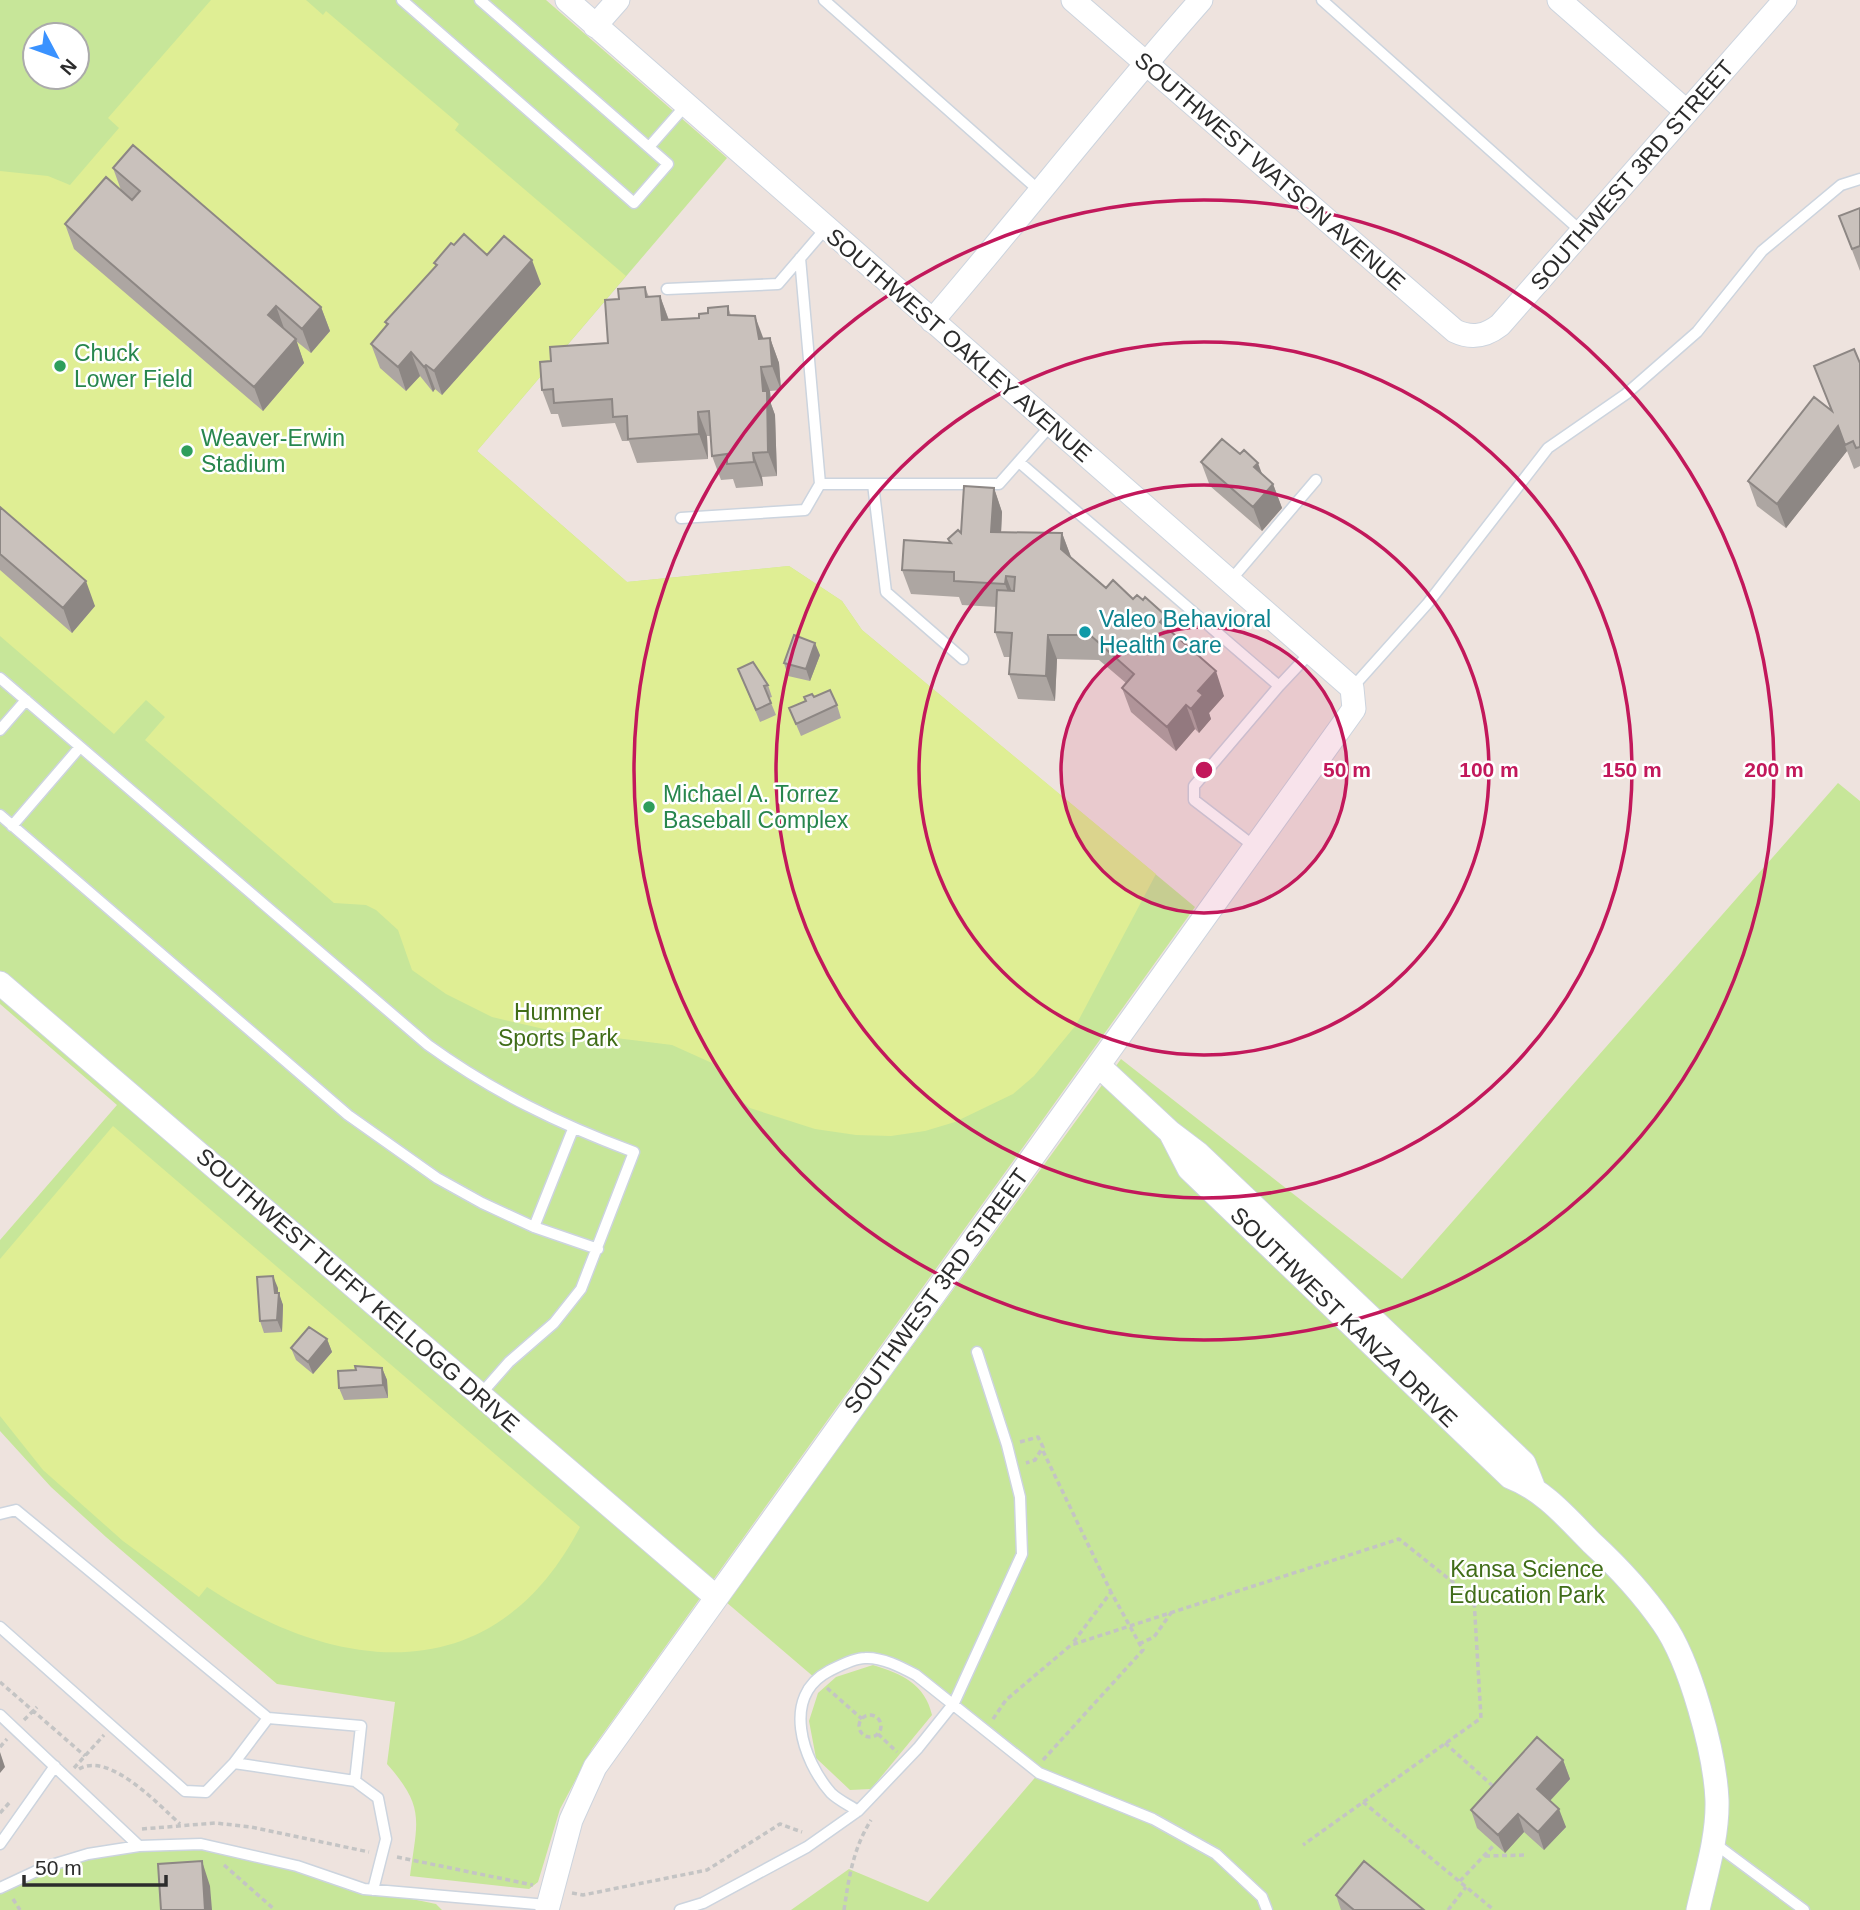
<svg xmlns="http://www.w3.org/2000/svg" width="1860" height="1910" viewBox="0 0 1860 1910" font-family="Helvetica,sans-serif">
	<rect width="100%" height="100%" fill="#eee3de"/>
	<!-- green -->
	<path fill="#c7e699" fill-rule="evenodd" d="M0,0h546l181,158 -250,293 150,131 162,-16 53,35 20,29 333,277 -603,842 -32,60 -22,73 -9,7 -119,-13c7,-55 16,-68 -23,-112l8,-62 -118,-18 -171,-147 -55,-50 -51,-56v-191l117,-135 -117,-101zM35,35h42v42h-42z
		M1838,783l22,18v1109h-1069l58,-41 79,33 111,-129 -123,-98 -52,-17 -49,20 -89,-76 395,-543 281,220z
		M873,1665c29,9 52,19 59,50l-61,74 -21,1 -34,-32 -7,-37 9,-28 18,-16z
		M139,1846l88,3 137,40 72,15 6,6h-442v-21l45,-22z"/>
	<!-- pitch -->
	<path fill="#dfee94" d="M211,0h95l17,15 3,-4 133,113 -4,6 171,146 -149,175 150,131 162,-16 53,35 20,29 294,244 -80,151 -42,51 -21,18 -58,28 -30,9 -34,5 -35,-1 -41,-6 -65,-21 -16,-14 -22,-31 -40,-18 -128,-16 -52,-12 -46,-23 -34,-24 -14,-40 -22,-20 -10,-5 -32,-2 -189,-163 20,-23 -19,-17 -32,34 -114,-98v-465l48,5 22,9 49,-57 -11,-10z
		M113,1126l467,401c-84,162 -237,150 -373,60l-8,10 -76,-56 -80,-71 -43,-54v-157z"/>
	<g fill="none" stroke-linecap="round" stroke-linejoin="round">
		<!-- lane casing -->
		<g stroke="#ccd4de" stroke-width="13">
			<path id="lane" d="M402,0l232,203 34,-39 -188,-164
				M824,0l218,193
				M1322,0l260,232
				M649,147l37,-42
				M667,289l111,-5 48,-56
				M1019,462l260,224 32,-34
				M820,484h179l52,-59
				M873,484l13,108 77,67
				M681,518l124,-8 15,-26 -20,-226
				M1230,581l86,-101
				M0,678l428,367c65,47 131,79 206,107l-53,137 -27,34 -45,39 -29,33
				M1352,688l76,-85 120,-155 78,-54 71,-62 65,-81 79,-66 19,-6
				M0,730l26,-30
				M0,815l348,300 89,63 45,25 52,24 64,22
				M12,826l68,-79
				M1255,847l-61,-47v-14l85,-100
				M534,1227l39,-98
				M0,1514l16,-4 252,208 93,8 -6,55 23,17 8,41 -13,51
				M0,1627l185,164 21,1 28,-29 34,-45
				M0,1715l139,131
				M234,1763l121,18
				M858,1811c-9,-6 -20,-11 -27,-18 -29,-33 -50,-97 -2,-122 10,-5 25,-13 36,-13 17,-1 36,9 51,17l123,98 114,46 63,35 46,43 5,13
				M1714,1843l90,67
				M0,1844l55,-78
				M0,1888l45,-21 43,-13 51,-8 62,-2 96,22 67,23 183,16
				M680,1910l23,-7 104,-56 51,-36 60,-63 36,-45 68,-149 -2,-57 -13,-52 -30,-93"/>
		</g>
		<!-- street casing -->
		<g stroke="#ccd4de" stroke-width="25">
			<path id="street" d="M1073,0l382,331c17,8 31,5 45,-6l285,-325
				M1559,0l128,112
				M595,26l23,-26
				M932,321c91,-106 176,-216 269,-321
				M0,983l716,614
				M1099,1066l71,66 29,22 325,309 9,23
				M1170,1132l19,37 321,308c34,13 57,41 82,66 26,24 51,51 71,80 27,38 52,130 54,177 1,37 -11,74 -19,110
				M547,1910l24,-90 24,-53 759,-1058 -2,-21 -785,-688"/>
		</g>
		<!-- path -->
		<path stroke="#c4c4c4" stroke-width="3.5" stroke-dasharray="5 3.5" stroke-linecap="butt" d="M1020,1442l18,-5 5,10 -8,13 -9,3
			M1043,1451l68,141
			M1139,1644l15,-7 17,-24
			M0,1682l85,74
			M827,1688l35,31
			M859 1726a11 11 0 1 1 22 0a11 11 0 1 1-22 0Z
			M993,1719l13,-19 65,-55 328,-106 75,60 7,119 -178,127
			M24,1720l13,-13
			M878,1734l19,18
			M1445,1743l49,44
			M0,1747l7,-8
			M1043,1760l100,-110 -32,-58 -39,52
			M74,1768l30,-33
			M79,1769c30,-18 80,36 101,55
			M1363,1802l131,108
			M0,1813l10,-11
			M142,1829l73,-6 36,4 118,25
			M1485,1856l42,-1
			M397,1857l136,28
			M224,1865l51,45
			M1460,1881l35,-37
			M572,1893l11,2 124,-25 73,-46 22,8
			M13,1899l7,11
			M844,1910c5,-33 9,-61 27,-90
			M1448,1910l18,-23"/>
		<!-- lane -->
		<use href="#lane" stroke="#fff" stroke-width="10"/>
		<!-- street -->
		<use href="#street" stroke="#fff" stroke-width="23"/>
	</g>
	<!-- wall -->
	<path fill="#ada6a2" d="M113,168l208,139 9,24 -19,22 -15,-12 8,22 -41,48 -189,-162 -9,-25 56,-34z
		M1860,208v63l-21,-55z
		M454,245l33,10 54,29 -99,111 -7,-6 -2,3 -13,-16 -14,15 -26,-23 -9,-24 15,-19 -1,-3 51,-56 -2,-3z
		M645,287l4,10 11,-1 9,24 30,-2 29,-12 3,10 32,23 7,-1 9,25 2,27 -11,1 1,13 4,11 2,61 -15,1 1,9 -27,2 -3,-9 -12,1 -9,-24 -1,-20h-4l1,23 -71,4 -8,-22h-7l-7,-18 -53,4 -4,-13h-7l-9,-24 9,-29 57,-18 11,-44z
		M1860,363v103l-6,3 -7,-18 -61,77 -29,-22 -9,-25 83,-70z
		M1240,454l33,30 9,24 -20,23 -52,-45 -9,-24z
		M994,488l8,24 -1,20 61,1 9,24 35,31 65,44 53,64 -15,17 2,6 -12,14 -4,-4 -19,22 -45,-39 -9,-24 4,-5 -27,-23 -42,-1 -2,42 -37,-2 -9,-25 1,-17h-6l-9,-25 2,-25 -35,-2 -3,-8 -48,-3 -9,-24 47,-27 -1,-4 13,-6z
		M0,507l95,99 -23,27 -72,-63z
		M820,655l-10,26 -22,-5 -4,-13z
		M738,669l30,16 4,12 -3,1 7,17 -16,7z
		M814,697l23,8 4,13 -40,18 -12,-28z
		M278,1288v5l5,12 -1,27 -18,1 -4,-12z
		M327,1339l5,13 -19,22 -17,-14 -5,-12z
		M382,1368l5,12 1,18 -44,2 -5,-12 17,-18z
		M1563,1760l7,19 -20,22 16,26 -22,23 -20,-18 -19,21 -28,-25 -6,-18z
		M1336,1895l88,15h-83z"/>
	<!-- shaded-wall -->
	<path fill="#8d8784" d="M532,260l9,24 -99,111 -8,-24z
		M660,296l9,25 -7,-1z
		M276,306l9,25 -17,-16z
		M321,307l9,24 -19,22 -9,-24z
		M755,316l9,24 -5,-1z
		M770,338l9,25 2,27 -9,-24z
		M296,339l8,24 -41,48 -9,-24z
		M411,352l9,24 -14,15 -8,-24z
		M426,365l9,24 -2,3 -9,-25z
		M761,367l9,24 1,13 4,11 2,61 -9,-24z
		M698,412l9,24 1,23 -9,-25z
		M1838,426l9,25 -61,77 -9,-24z
		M753,453l9,24 1,9 -9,-24z
		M1258,463l9,24 -13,-20z
		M1273,484l9,24 -20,23 -9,-24z
		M994,488l8,24 -2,44 -9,-24z
		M1062,533l9,24 -10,-8z
		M1006,576l9,24 -1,8 -9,-24z
		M86,581l9,25 -23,27 -9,-25z
		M1165,615l9,25 -14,-18z
		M1048,635l9,24 -2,42 -9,-25z
		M815,643l5,12 -10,26 -4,-12z
		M1216,671l8,25 -15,17 2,6 -12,14 -8,-24 7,-18z
		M1186,705l9,24 -19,22 -9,-24z
		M273,1276l5,12v8l1,-3 4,12 -1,27 -5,-12z
		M327,1339l5,13 -19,22 -5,-12z
		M382,1368l5,12 1,18 -5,-13z
		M0,1752l5,15 -5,6z
		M1563,1760l7,19 -26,28 -7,-18z
		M1559,1809l7,18 -22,23 -6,-18z
		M1518,1814l6,18 -19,21 -7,-18z
		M202,1861l8,25 2,24h-7z"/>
	<!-- building -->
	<path fill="#c9c1bc" stroke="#8d8784" stroke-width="2" d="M133,145l188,162 -19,22 -26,-23 -8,9 28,24 -42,48 -189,-163 41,-47 26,23 8,-9 -27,-23z
		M1860,208v38l-8,3 -13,-33z
		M464,234l23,21 17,-19 28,24 -98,111 -8,-6 -2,2 -13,-15 -13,15 -27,-23 17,-20 -3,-2 52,-57 -3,-2 17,-20 3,2z
		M645,287l1,10 14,-1 2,24 37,-2v-4l9,-1v-5l20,-2v9l27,1 4,23 11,-1 2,28 -11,1 2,24h4l1,61 -15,1 1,9 -27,2v-10l-15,2 -3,-45 -11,1 1,22 -71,5 -1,-23 -14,1 -1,-18 -58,4 -1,-14 -11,1 -2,-28 11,-1 -1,-14 58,-4 -3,-43 14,-1 -1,-10z
		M1854,349l6,14v84l-4,1 -3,-7 -8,4 -7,-19 -61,78 -29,-23 66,-84 18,14 -18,-45z
		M1222,439l18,15 4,-4 14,13 -4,4 19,17 -20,23 -52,-45z
		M964,486l30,2 -3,44 71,1 -1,16 45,39 7,-8 20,19 4,-4 6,5 2,-3 20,18 -5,7 56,49 -18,20 5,4 -12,14 -5,-4 -19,22 -45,-39 12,-14 -44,-39h-42l-2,41 -37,-2 3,-41 -17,-1 2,-42 17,1 1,-14 -9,-1 -1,8 -51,-3v-9l-52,-2 2,-30 47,3 -3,-4 10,-9 3,3z
		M0,507l86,74 -23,27 -63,-54z
		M794,635l21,8 -9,26 -22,-6z
		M753,662l15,23 -4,1 7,17 -15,7 -18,-41z
		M830,690l7,15 -41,19 -7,-16 17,-7 -2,-4 8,-3 2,3z
		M273,1276l2,17h4l-2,27 -17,1 -3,-44z
		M309,1327l18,12 -19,23 -17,-14z
		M355,1366l27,2 1,17 -44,3 -1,-17 18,-1z
		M1537,1737l26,23 -26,29 22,20 -21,23 -20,-18 -20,21 -27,-25z
		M202,1861l3,49h-44l-3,-46z
		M1364,1861l60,49h-70l-18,-15z"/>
	<!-- distance rings -->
	<circle cx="1204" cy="770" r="143" fill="#c2185b" fill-opacity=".12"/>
	<g fill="none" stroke="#c2185b" stroke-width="3.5">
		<circle cx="1204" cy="770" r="143"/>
		<circle cx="1204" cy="770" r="285"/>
		<circle cx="1204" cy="770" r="428"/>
		<circle cx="1204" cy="770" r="570"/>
	</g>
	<!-- markers -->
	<g fill="#2e9e5b" stroke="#fff" stroke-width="2.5">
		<circle cx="60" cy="366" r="7"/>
		<circle cx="187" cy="451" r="7"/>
		<circle cx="649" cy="807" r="7"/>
	</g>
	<circle fill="#0f9aa8" stroke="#fff" stroke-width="2.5" cx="1085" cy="632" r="7"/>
	<g text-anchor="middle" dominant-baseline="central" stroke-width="5" stroke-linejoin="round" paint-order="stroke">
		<!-- street labels -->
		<g font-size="23" fill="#2c2c2c" stroke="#fff">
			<text transform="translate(1270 171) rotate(41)">SOUTHWEST WATSON AVENUE</text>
			<text transform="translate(1632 175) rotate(-49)">SOUTHWEST 3RD STREET</text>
			<text transform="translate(959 345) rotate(41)">SOUTHWEST OAKLEY AVENUE</text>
			<text transform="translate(358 1290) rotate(41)">SOUTHWEST TUFFY KELLOGG DRIVE</text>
			<text transform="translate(936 1291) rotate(-54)">SOUTHWEST 3RD STREET</text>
			<text transform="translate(1344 1317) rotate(44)">SOUTHWEST KANZA DRIVE</text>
		</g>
		<!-- leisure labels -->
		<g font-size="23" fill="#27864d" stroke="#fff" text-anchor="start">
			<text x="74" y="353">Chuck<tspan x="74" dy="26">Lower Field</tspan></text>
			<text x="201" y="438">Weaver-Erwin<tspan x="201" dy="26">Stadium</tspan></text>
			<text x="663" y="794">Michael A. Torrez<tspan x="663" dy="26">Baseball Complex</tspan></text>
		</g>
		<!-- culture labels -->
		<g font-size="23" fill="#0d838f" stroke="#fff" text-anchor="start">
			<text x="1099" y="619">Valeo Behavioral<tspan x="1099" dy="26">Health Care</tspan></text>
		</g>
		<!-- park labels -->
		<g font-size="23" fill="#406d18" stroke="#fff">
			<text x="558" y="1012">Hummer<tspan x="558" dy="26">Sports Park</tspan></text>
			<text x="1527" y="1569">Kansa Science<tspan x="1527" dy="26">Education Park</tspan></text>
		</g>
	</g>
	<circle cx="1204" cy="770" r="10" fill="#c2185b" stroke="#fff" stroke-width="3.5"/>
	<g font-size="21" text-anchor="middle" font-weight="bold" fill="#c2185b" stroke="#fff" stroke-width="5" stroke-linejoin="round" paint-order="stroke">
		<text x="1347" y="777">50 m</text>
		<text x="1489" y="777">100 m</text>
		<text x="1632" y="777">150 m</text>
		<text x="1774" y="777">200 m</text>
	</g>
	<!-- north arrow -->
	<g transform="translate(56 56) rotate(131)"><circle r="33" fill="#ffffff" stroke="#ababab" stroke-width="2"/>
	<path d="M0-5L12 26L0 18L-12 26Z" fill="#3a92ff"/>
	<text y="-10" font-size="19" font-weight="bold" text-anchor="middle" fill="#2c2c2c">N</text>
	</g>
	<!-- scale -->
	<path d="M24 1875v10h142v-10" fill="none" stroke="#2c2c2c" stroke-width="3.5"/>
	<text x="35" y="1875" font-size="21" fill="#2c2c2c" stroke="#ffffff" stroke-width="5" paint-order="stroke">50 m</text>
</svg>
